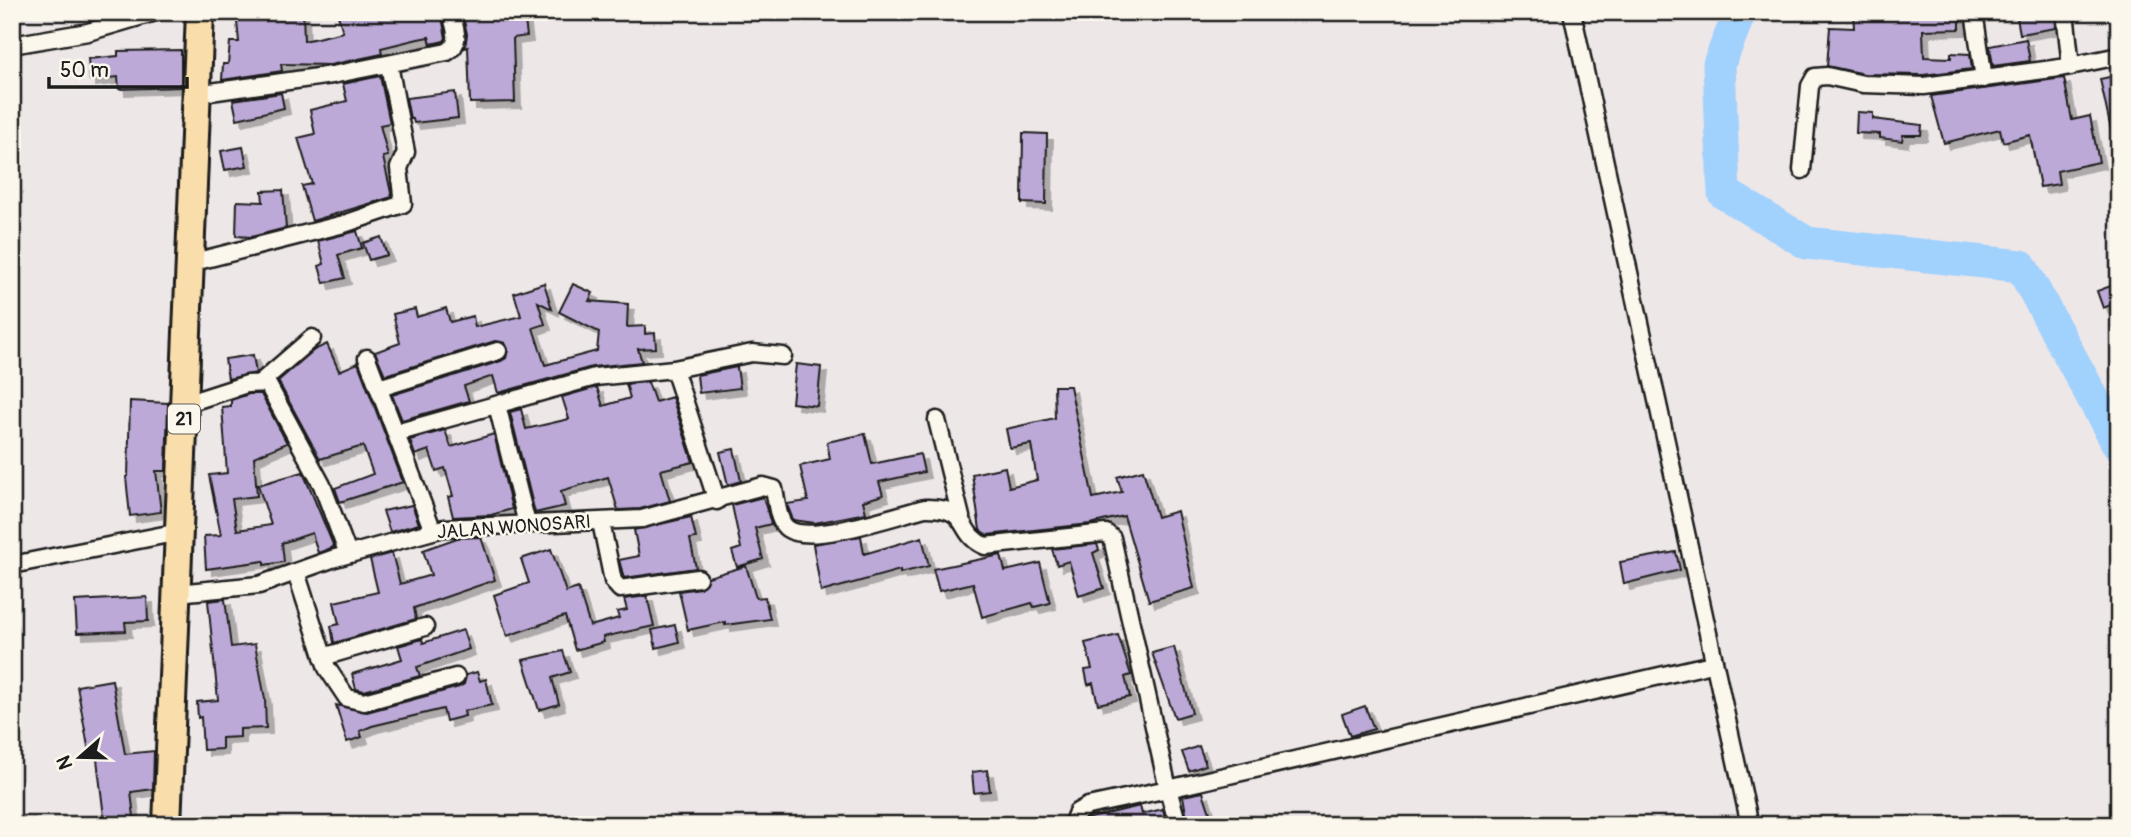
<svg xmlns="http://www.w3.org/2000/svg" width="2131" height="837" viewBox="0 0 2131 837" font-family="Pangolin,sans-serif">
	<defs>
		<filter id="shadow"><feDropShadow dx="6" dy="6" stdDeviation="0" flood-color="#0004"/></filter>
	</defs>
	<rect width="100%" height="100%" fill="#eee7e8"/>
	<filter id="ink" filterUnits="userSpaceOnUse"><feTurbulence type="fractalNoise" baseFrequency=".0143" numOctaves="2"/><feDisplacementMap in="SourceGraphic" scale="14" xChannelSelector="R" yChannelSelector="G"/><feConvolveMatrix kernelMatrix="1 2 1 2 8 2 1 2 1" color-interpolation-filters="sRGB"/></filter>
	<g filter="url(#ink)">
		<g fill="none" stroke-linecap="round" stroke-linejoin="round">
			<!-- river -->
			<path stroke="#a1d1fd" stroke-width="33" d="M1740,12l-21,52 5,129 83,50 214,23 98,180"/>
		</g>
		<!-- building -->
		<path fill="#bca9d8" stroke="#1c1c1c" stroke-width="2" filter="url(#shadow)" d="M236,12h67l1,29 39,-9 -6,-20h104l5,26 -2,3 -13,3 -2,-7 -11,2 -37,9 1,6 -52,11 -49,-1 1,7 -60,9 1,-16h5l2,-22h9z
			M462,12l62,1 3,23 -14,2 2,64 -45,1 -2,-56 -3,1 2,-14z
			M1853,12h107v17l-37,1 1,27 27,1v-5l19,1 2,15 -49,6 -59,-1 -37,-8 3,-39 24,1z
			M2016,12h39l1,16 -36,6z
			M2026,39l4,22 -37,5 -3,-20z
			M181,50v37l-62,2 -1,-12 -28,3 -2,-21 30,-3v-5z
			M2119,75v59l-7,1 -12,-56z
			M380,76l10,47 -10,2 8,31 -5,1 9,40 -80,24 -10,-35 10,-2 -14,-46 17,-4 -5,-24 37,-9 -4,-17z
			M2064,78l8,42 18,-4 9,46 -42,9 2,13 -19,3 -10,-52 -27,7 -3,-13 -56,14 -13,-47z
			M455,92l3,26 -44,5 -1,-4h-3l-4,-21z
			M281,93l3,15 -47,11 -4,-19z
			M1857,112l16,1v6l49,6 -1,10h-18l-1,6 -22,-3v-4l-24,-1z
			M1023,133l24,1 -1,70 -24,-1z
			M243,147l4,19 -22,4 -4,-19z
			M283,190l3,38 -35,9 -15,-1 1,-35 26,1 -1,-11z
			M357,231l5,17 -24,7 7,23 -21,5 -5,-17 5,-2 -6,-23z
			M381,237l6,18 -18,5 -6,-17z
			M544,283l8,26 -14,-7 7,22 -12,4 12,37 52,-14 2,-19 -40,-20 14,-28 20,9 -4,8 39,3 -1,23 18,-1v8l10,-1 1,15 -18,1 4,13 -50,5 -94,26 -5,-17 -29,10 5,15 -67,19 -10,-25 109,-34 5,-3 2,-9 -3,-6 -10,-2 -110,34 -10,-23 25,-9 -7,-29 22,-5 2,8 29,-9 4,14 23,-6 2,11 46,-11 -7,-23z
			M2119,283v19l-16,6 -6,-17z
			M327,344l12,27 19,-8 45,119 -63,20 -5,-14 38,-14 -10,-28 -43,13 -42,-78 36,-31z
			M253,355l3,18 -28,6 -3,-20z
			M796,364l25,3 -4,39 -25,-3z
			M737,367l3,21 -41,5 -2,-18z
			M648,382l7,20 17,-5 21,65 -32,8 9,31 -30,8 -22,1 -10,-33 -47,14 4,15 -30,7 -25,-101 11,-3 5,20 43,-10 -7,-22 35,-10 6,19 27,-8 -4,-14z
			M1054,386h16l23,112 29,-6 -5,-15 26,-7 14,47 20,-6 17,77 -45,13 -25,-85 -34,8 -103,11 -7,-5 -8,-56 33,-7 4,20 28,-7 -6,-36 -21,4 -4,-19 49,-11z
			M249,394h12l26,49 -33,14 3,39 -25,3 5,31 34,-5 -13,-40 45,-13 31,75 -16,6 -6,-20 -30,10 2,19 -20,3v-4l-58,8 -2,-33 17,-1 -12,-60 18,-2 -5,-66 9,-1v-6z
			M130,401l38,2 -2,68h-10l5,41 -31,4 -4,-39 2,-1z
			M445,430l6,17 43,-13 18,75 -21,6 -38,2 -5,-20 5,-1 -8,-28 -9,3 -7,-21 -14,5 -5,-15z
			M865,434l7,30 48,-10 4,18 -45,10 4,13 -20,6 3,12 -51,10 -22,-3 -6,-16 21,-3 -8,-35 30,-7 -3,-17z
			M734,449l7,32 -13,4 -8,-33z
			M763,497l8,27 -16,4 8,31 -26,8 -5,-16 9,-3 -9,-43z
			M412,505l7,19 -29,8 -7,-21z
			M691,517l5,21 -6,1 6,29 -72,10 -5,-18 20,-4 -5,-26z
			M861,536l3,18 58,-17 7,29 -29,7v-3l-79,22 -8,-48z
			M481,537l14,43 -81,28 2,11 -82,24 -3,-17 8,-2 -5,-22 44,-10 -8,-33 22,-6 8,31 31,-9 -8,-25 34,-12z
			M1097,544l2,6 -6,3 11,35 -25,8 -10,-35 -12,4 -5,-16z
			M551,549l15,43 12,-4 12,38 29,-8 -2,-6 10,-2 -3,-11 23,-3 7,30 -51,11 1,5 -29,8 -10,-34 -58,20 -13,-41 35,-12 -8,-24z
			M1676,552l4,18 -56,14 -4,-22z
			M1001,555l4,16 35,-8 10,40 -16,4 -2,-4 -50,14 -9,-34 -34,8 -6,-22z
			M746,566l10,32 9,-1 5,22 -45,6v-3l-37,8 -9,-39 21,-3 8,-11z
			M147,597l1,24 -23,1 1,9 -49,2 -2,-32z
			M225,599l6,48 24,-3 10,55 1,29 -26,1v8l-18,1v11l-19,1 -2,-33 -3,1 -1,-16 21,-2 -10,-99z
			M675,625l4,17 -23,6 -4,-18z
			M463,630l6,19 -52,18 3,9 -56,15 -8,-2 -4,-15 50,-15 -4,-13 24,-7 1,4z
			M1118,635l13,40 -6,2 5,20 -32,7 -5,-21 -5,2 -3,-15 7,-1 -7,-26z
			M1174,647l18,66 -17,5 -23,-65z
			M563,651l7,21 -18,6 7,26 -20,6 -16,-50z
			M477,672l3,9 6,-2 6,26 -28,6 1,5 -19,5 -3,-12 -71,17 -12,5 2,6 -15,5 -11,-37 31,7 92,-25 5,-3 2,-9z
			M112,680l13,74 29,-3 -1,38 -22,3 4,33h-30l-9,-74 -7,1 -12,-66z
			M1365,706l9,23 -24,7 -8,-22z
			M1199,746l7,19 -17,6 -7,-19z
			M987,770l3,21 -16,2 -2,-21z
			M1203,792l11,33h-26l-5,-29z
			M1140,806l2,8 21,-5 4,16h-81v-6z"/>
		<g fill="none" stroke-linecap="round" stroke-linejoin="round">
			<!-- minor casing -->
			<g stroke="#1c1c1c" stroke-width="21">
				<path id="minor" d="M1572,12l178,813
					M1974,12l10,67
					M2065,12l6,55
					M12,45l76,-13 68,-20
					M196,94l136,-19 115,-23c16,-9 7,-25 4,-40
					M1802,170l8,-84 5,-9 12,-1 36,8 61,2 136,-18 59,-12
					M190,263l154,-39 59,-20 -4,-36 7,-16 -17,-87
					M367,358l66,173
					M674,369l78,-16 31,3
					M261,382l51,-44
					M379,388l119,-37
					M185,404l62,-20 20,-1 55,102 26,69
					M497,405l30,119
					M937,420l24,97
					M396,433l199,-56 79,-8 43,132
					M601,522l12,59 7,8 78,-11
					M12,565l167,-33
					M296,572l31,96 20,30 17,4 92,-25
					M177,593l82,-8 73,-26 112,-31 198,-9 121,-33 11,3c3,12 3,33 14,40 23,16 109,-14 137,-21 48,-1 30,25 60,38l121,-13 6,5 56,251 -80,17 -11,6 -5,13
					M323,657l102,-30
					M1178,825l-10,-36 544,-125"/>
			</g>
			<!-- trunk casing -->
			<g stroke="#1c1c1c" stroke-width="32">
				<path id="trunk" d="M167,825l33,-813"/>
			</g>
			<!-- minor -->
			<use href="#minor" stroke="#fbf7ec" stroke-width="16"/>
			<!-- trunk -->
			<use href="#trunk" stroke="#f9deab" stroke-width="26"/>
		</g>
	</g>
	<g text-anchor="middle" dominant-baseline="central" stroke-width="5" stroke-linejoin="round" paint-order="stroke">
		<!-- shield labels -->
		<rect fill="#fbf7ec" stroke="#5f5e5a" stroke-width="2" x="168" y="404.5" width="32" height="29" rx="5"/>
		<g font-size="18" font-weight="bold" fill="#1c1c1c">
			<text x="184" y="419">21</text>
		</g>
		<!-- street labels -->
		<g font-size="19" fill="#1c1c1c" stroke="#fbf7ec">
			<text transform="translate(514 527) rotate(-4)">JALAN WONOSARI</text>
		</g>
	</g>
	<!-- margin -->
	<rect width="2131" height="837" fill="none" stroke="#fbf7ec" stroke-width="42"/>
	<rect x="21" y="21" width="2089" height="795" fill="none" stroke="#1c1c1c" stroke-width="2.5" filter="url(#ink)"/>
	<!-- north arrow -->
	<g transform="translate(80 757) rotate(250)" stroke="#fbf7ec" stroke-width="5" paint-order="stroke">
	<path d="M0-5L12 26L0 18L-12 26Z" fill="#1c1c1c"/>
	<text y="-10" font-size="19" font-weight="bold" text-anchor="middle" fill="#1c1c1c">N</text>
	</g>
	<!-- scale -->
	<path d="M49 77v10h138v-10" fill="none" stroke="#1c1c1c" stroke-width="3.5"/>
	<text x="60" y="77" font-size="21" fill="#1c1c1c" stroke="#fbf7ec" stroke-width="5" paint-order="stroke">50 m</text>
</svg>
